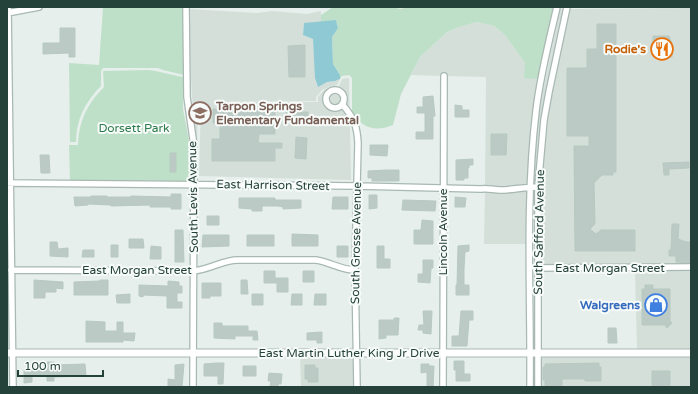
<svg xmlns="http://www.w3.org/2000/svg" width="698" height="394" viewBox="0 0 698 394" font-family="'Varela Round',sans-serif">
	<rect width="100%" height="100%" fill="#e6efeb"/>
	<!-- built -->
	<path fill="#d4dfda" d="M691,8v256l-150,1v-78l6,-66 13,-68 10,-44z
		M189,9l68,4 15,-2 35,3 14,-3v11l-17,2 -1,11 10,4 3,43 2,4 9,-4 8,-1 5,-2 -3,6 -14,4 -7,8v4l-115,1 -3,4 -1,41 -3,-18 -4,-67z
		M560,9h4l-18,83 -4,28 -7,64h-2l6,-74z
		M477,22l17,4 11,9 20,28v13l13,3 -7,48 -3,57 -29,3 -14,-2 1,-108 -39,-1v-3h-6v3l-30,-1 9,-18 27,-25 12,-5z
		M349,78l2,102 -152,-4 2,-74h117v-5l7,-8 14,-3 3,-7z
		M522,190h5v54h-43l1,-52 15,1z
		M691,270v80l-54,-1 -2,-78z
		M300,356h53l1,31h-53z
		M541,356l150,1v30h-150z"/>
	<!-- green -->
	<path fill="#bfe0c8" d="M108,7h75l1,68 -21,-5 -5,-2h-55l-2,3v15c-16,16 -25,34 -25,56h-6l-1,-79 30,2 4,-57z
		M333,7h60l7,2 9,-2h115l30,1 -16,71 -14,-1 1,-15 -20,-28 -11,-9 -17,-4 -18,5 -12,5 -27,25 -19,37 -8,31c-18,7 -29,4 -41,-12v-35l-3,-3 -7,1 -2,3v-4l-7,-11 -1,-27 6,-10 -2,-7 -15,2v-7z
		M148,70c12,1 23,5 35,7v32l7,37v33l-4,2 -116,-1 -1,-35h9c1,-24 9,-41 26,-58l-1,-16z"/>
	<!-- water -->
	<path fill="#8ec9d4" d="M336,20l2,8 -6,9 1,27 7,11v4l-5,2 -8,1 -9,5 -3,-9 -2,-39 -10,-4 1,-12z"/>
	<!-- building -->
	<path fill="#bbcac4" stroke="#b8c9c2" d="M597,24h19v148h-3v3h-11l-8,8 1,41 -5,5 6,5 5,-4h34v21h-60l-1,-105h15v-10h-22v-68h20v-19h10z
		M60,28h15v29h-6v-4l-26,1v-11h17z
		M653,36h16l2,5 1,16h-19z
		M305,45v32h-16l-1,-31z
		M433,96l2,20h-2v23h-17v-7h9v-19h-8v-6h6v-10z
		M455,105l7,1v4h7v7h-14z
		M213,109l62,1v24h-16l-1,9h24v5h-7v13h-63v-22h8v-16h-7z
		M286,112h22v9h-22z
		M491,134h16l-1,21h-15z
		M296,137l11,1 -1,21 -11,-1z
		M370,145h18l-1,11 -17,-1z
		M170,153h6v19h-6z
		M40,155h9l1,18h-9z
		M473,159v6h-4v3h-1v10h-4v2h-8v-20z
		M689,162v6l-20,1v6h-5l-1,-12z
		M386,170h13v11h-27v-3h-4v-7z
		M171,194h10v15h-10v-2h-21v-2l-39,1v-1l-23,-1v1l-13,1 -1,-9h17v-1h16v1h24v-1l40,1z
		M369,195h8v13l-8,1z
		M333,197h15v12h-16z
		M455,197l11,1 -1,9h-10z
		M239,198h36v2h26v8l-18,1v-2l-5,-1h-16v5h-10v-2l-13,-1z
		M403,200l33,1 -1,10 -33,-1z
		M207,216h12v9h-12z
		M422,220l11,1v23h-19v-14h7z
		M672,224h7l-1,15 8,3h4l1,21 -15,-1v-6h-7v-6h2z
		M175,230h8l1,32h-9z
		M292,234l26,1v11h-26z
		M203,235h26v11l-27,1z
		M247,235h27v11h-27z
		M129,239h14l1,9h-15z
		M50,242h7l1,7 10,-1v9l-18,-1z
		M111,245h7v12h-7z
		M469,245v6l-4,1 -1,17v16h5v10h-13v-10h1l1,-39z
		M151,246l10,1v12h-11z
		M337,246h11v11h-11z
		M377,246h7v13h6v9h-13z
		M83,250h11v7h-12z
		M423,260h10v8h-2l-1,15 -12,-1v-8h5z
		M264,271h11v7h13v14h-11v-9h-13z
		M303,271h11v11h-11z
		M34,280l29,2v7l-7,-1v4h-11v6h-11z
		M100,280h8v15h-34v-13l26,-1z
		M241,280h6l1,14h-7z
		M168,281l11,1v4h3v7h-5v9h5v6h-15v-12l-24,-1v2l-4,-1v-11l29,1z
		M202,283h19v13h-11v2h-8z
		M645,285h8v4h17v32l2,2 -5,5 -2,-3h-23v-36h3z
		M130,294v9h-13l-1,-8z
		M252,294h11v11h-11z
		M292,294h10v11h-11z
		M315,294h11v11h-12z
		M423,311h9l-1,23 -8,-1v-3h-5l1,-5h5z
		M461,311h12v9h-4l-2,26h-15v-10h7z
		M394,318h5l-1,17h-12v3l-7,1v-19h15z
		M86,321l19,1v9h12v-9h6v11h12l-1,8 -11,-1v2h-37z
		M214,323h8v3h26v5h9l1,9h-5v-4h-18v3l-21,-1z
		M608,328h8l1,15h-9z
		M322,332v11h-5v-3h-10v-7z
		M454,361h10v13h6v7h-14v-11h-2z
		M47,362h7v3l31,-1 1,12 -32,1v4h-7v-5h-15v6l-8,1v-13l23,1z
		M216,363h8l-1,21h-5v-8h-14v-12z
		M599,363v4h2v14h-16v-2h-23v8h-17v-7h-2v-13h2v-3z
		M184,364l-2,23h-14v-8l7,1v-15z
		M421,364h8v2h5l-1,21h-6v-15l-6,1z
		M305,365h10v3h3v14h-10v-3h-3z
		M243,366h13v10h-13z
		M652,371h18v16h-18z
		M269,373l13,1 -1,10h-3v3h-8l1,-6h-3z"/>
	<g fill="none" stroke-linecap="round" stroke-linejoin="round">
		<!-- minor casing -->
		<g stroke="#a8b8b2" stroke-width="8">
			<path id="minor" d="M8,7l5,380
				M186,7l1,90 7,49 -1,241
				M7,13l32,-6
				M326 99a9 9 0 1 1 18 0a9 9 0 1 1-18 0Z
				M342,104c12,14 15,21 16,39l-3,127 2,117
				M7,183l350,3 124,3c7,-1 12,1 19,1 13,0 24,-3 38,-3
				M535,268l156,-1
				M11,270l182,1c16,-1 29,-11 45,-11h78c14,2 25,10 39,10
				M443,387l1,-311
				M530,387c1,-92 -5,-184 6,-276 4,-35 13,-70 21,-104
				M538,387v-200l6,-67 5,-28 18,-85"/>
		</g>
		<!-- tertiary casing -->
		<g stroke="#a8b8b2" stroke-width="9">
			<path id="tertiary" d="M7,353h684"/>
		</g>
		<!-- minor -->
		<use href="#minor" stroke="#fff" stroke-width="5.5"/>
		<!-- tertiary -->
		<use href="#tertiary" stroke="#fff" stroke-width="7"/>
	</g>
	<!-- icons -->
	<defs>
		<g id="restaurant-ring" transform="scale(1.15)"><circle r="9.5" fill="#f7fbf9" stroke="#e8710a" stroke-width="1.5"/><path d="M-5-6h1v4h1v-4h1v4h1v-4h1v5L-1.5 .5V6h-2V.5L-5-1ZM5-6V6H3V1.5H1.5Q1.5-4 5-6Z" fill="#e8710a"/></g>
		<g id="school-ring" transform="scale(1.15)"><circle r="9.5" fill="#f7fbf9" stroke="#8d6e63" stroke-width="1.5"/><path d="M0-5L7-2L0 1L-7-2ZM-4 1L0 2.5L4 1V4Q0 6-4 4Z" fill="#8d6e63"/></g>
		<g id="shop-ring" transform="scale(1.15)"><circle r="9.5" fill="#f7fbf9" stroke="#3f7fe0" stroke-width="1.5"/><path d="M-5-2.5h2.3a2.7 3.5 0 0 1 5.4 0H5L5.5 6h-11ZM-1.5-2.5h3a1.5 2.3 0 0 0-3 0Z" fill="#3f7fe0"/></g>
	</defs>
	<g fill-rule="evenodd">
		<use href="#restaurant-ring" x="662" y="49"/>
		<use href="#school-ring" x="200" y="113"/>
		<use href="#shop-ring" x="656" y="305"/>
	</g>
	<g text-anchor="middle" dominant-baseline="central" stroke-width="4" stroke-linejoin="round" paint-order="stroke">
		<!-- food labels -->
		<g font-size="12" font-weight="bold" fill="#c56008" stroke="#f7fbf9" text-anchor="end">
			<text x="646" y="49">Rodie's</text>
		</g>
		<!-- education labels -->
		<g font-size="12" font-weight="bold" fill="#785e54" stroke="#f7fbf9" text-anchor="start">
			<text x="216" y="106">Tarpon Springs<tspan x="216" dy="14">Elementary Fundamental</tspan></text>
		</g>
		<!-- park labels -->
		<g font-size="12" fill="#2d7a4b" stroke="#f7fbf9">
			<text x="134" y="128">Dorsett Park</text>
		</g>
		<!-- street labels -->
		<g font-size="12" fill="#24423a" stroke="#f7fbf9">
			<text transform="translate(273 185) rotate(1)">East Harrison Street</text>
			<text transform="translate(193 197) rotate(-91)">South Levis Avenue</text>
			<text transform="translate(443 232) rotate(-90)">Lincoln Avenue</text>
			<text transform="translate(539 232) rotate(-89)">South Safford Avenue</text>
			<text transform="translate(356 243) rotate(-89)">South Grosse Avenue</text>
			<text x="610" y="268">East Morgan Street</text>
			<text x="137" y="270">East Morgan Street</text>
			<text x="349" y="353">East Martin Luther King Jr Drive</text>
		</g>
		<!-- shop labels -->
		<g font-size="12" font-weight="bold" fill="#366cbe" stroke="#f7fbf9" text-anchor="end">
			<text x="640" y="305">Walgreens</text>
		</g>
	</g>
	<!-- border -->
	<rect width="698" height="394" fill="none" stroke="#24423a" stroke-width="16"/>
	<!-- scale -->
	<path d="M18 370v6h85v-6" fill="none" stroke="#24423a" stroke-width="2"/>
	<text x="24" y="370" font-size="12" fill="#24423a" stroke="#f7fbf9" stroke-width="3" paint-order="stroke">100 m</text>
</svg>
